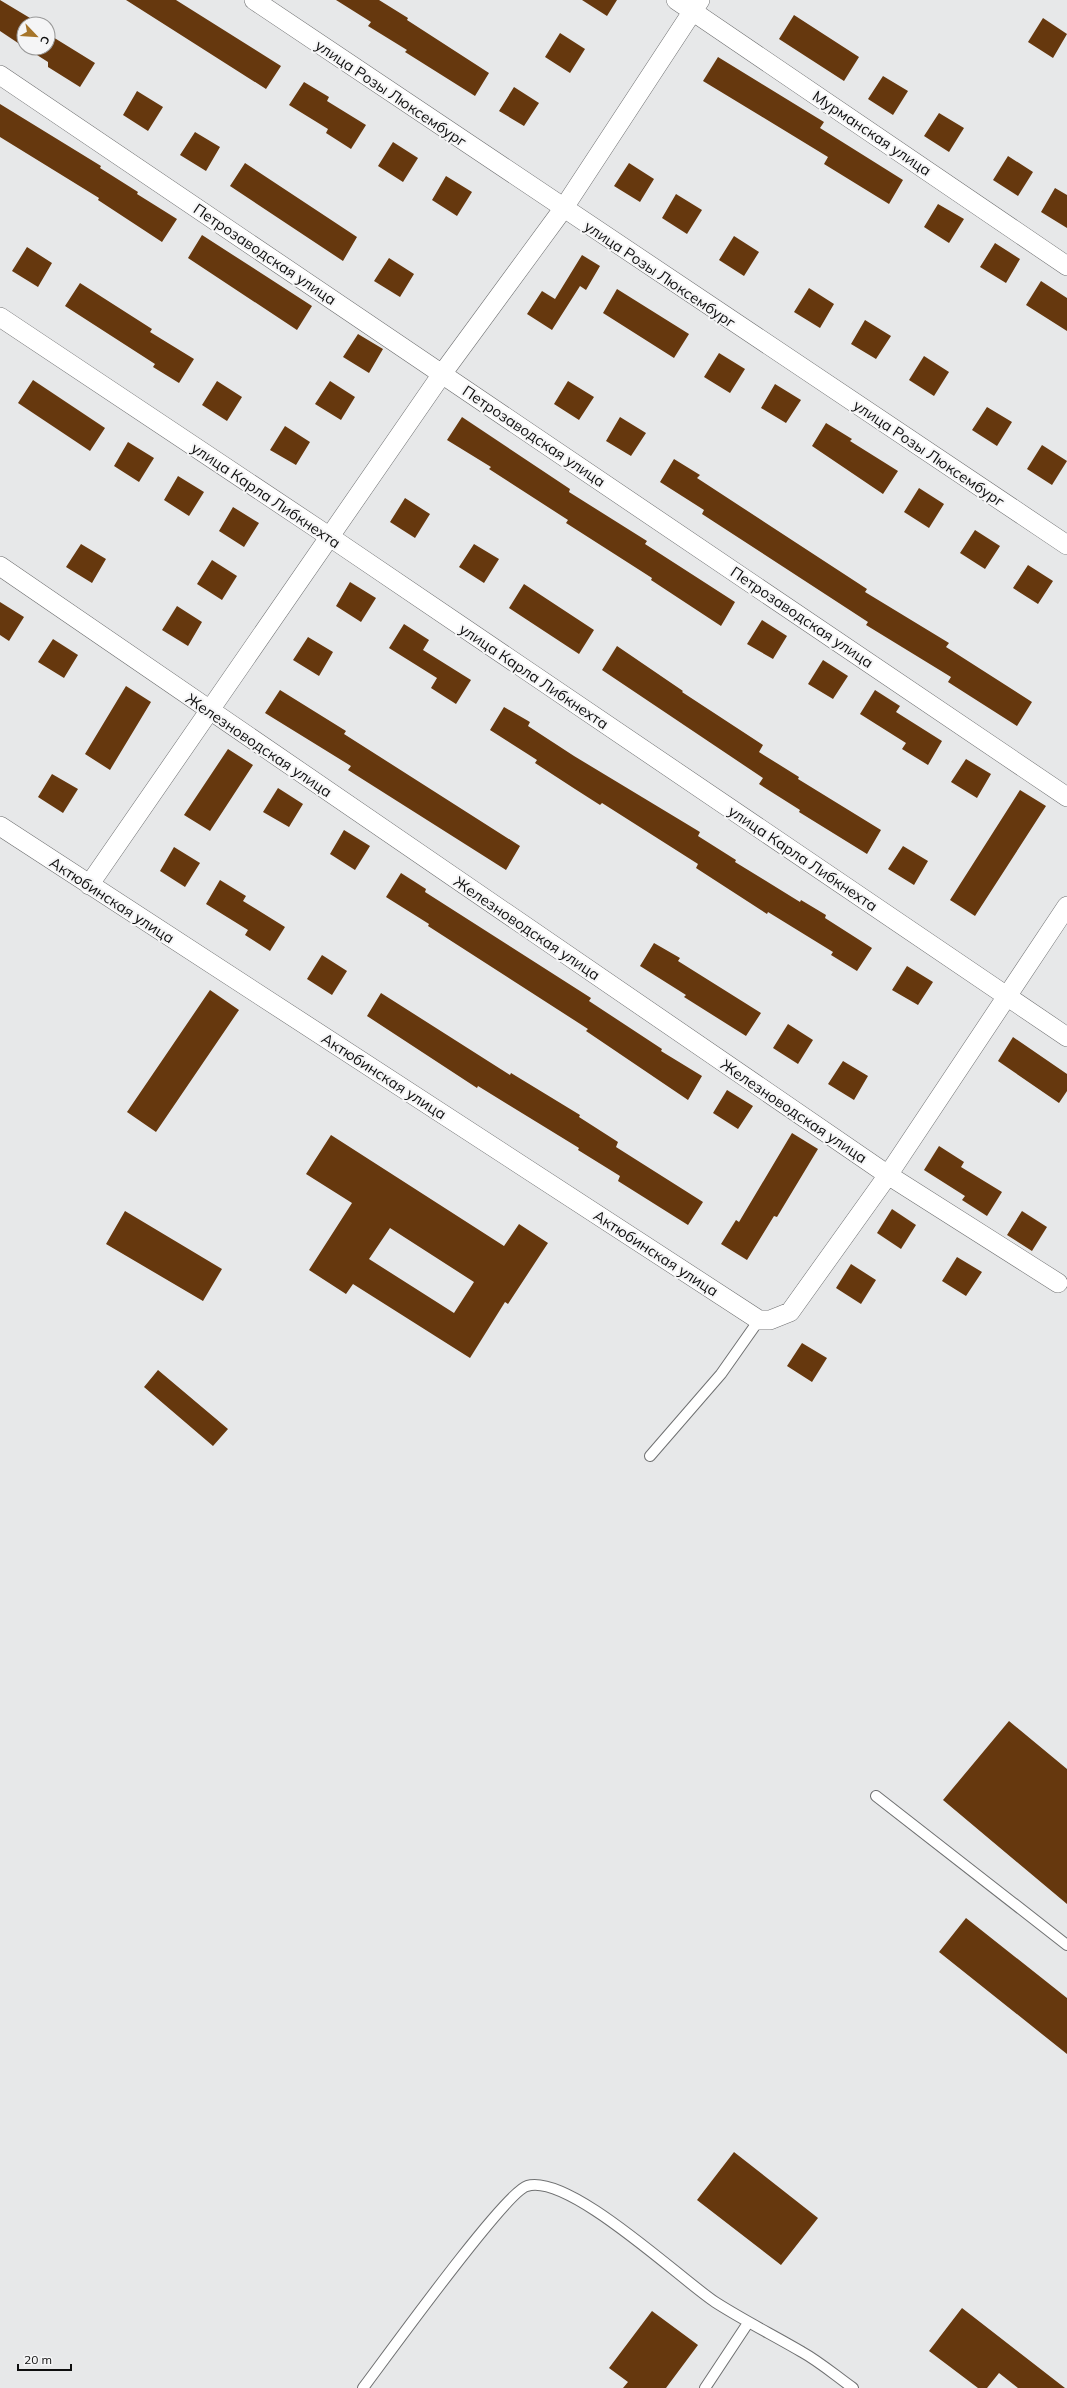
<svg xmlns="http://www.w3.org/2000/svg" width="1067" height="2388" viewBox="0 0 1067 2388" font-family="Mulish,sans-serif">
	<rect width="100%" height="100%" fill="#e7e8e9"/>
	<!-- building -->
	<path fill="#66380e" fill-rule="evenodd" d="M0,0l40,24h-16v23l-24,-16z
		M126,0h50l105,66 -15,23z
		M336,0h43l29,18 -1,2 82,53 -14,23 -70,-44 2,-2 -39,-24 3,-4z
		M582,0h35l-10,16z
		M794,15l65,42 -15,24 -65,-42z
		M1043,18l24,16 -14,24 -25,-16z
		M560,33l25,16 -15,24 -25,-16z
		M48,34l47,29 -15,24 -32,-20v-5l-22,-14h22z
		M718,57l106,65 -4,6 83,52 -14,24 -65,-40 4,-7 -125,-76z
		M883,76l25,15 -15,24 -25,-16z
		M304,82l25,15 -2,4 39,24 -15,24 -25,-16 2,-4 -39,-24z
		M514,87l25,16 -15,23 -25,-15z
		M137,91l26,16 -15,24 -25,-16z
		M0,104l101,62 -1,2 38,24 -1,2 40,25 -15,23 -64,-42 1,-2 -99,-61z
		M939,113l25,15 -15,24 -25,-16z
		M195,132l25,15 -14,24 -26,-16z
		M393,142l25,16 -15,24 -25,-16z
		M1008,156l25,16 -15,24 -25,-16z
		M245,163l112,74 -14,24 -113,-75z
		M629,163l25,16 -14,23 -26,-16z
		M446,176l26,16 -15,24 -25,-16z
		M1055,188l12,7v33l-26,-16z
		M676,194l26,16 -15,24 -25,-16z
		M938,204l26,15 -15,24 -25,-16z
		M202,235l110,71 -15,24 -109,-72z
		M734,236l25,16 -15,24 -25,-16z
		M995,243l25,16 -14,24 -26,-16z
		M27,247l25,16 -14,24 -26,-16z
		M582,255l18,11 -14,24 -6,-4 -28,44 -25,-16 15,-23 13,8z
		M389,258l25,16 -14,23 -26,-16z
		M1041,281l26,17v33l-41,-26z
		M80,283l72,46 -2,3 44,27 -15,24 -26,-16 2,-3 -90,-58z
		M809,288l25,16 -14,24 -26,-16z
		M617,289l72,45 -15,24 -71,-45z
		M865,320l26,16 -15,23 -25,-15z
		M358,334l25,15 -14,24 -26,-16z
		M719,353l26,16 -15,24 -26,-16z
		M924,356l25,16 -15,24 -25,-16z
		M33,380l72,48 -15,23 -72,-48z
		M217,381l25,16 -15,24 -25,-16z
		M330,381l25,16 -14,23 -26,-16z
		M568,381l26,16 -15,23 -25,-16z
		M775,384l26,16 -15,23 -25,-15z
		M987,407l25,15 -15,24 -25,-16z
		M462,417l108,72 -1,3 78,49 -2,3 90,58 -14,24 -70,-46 1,-2 -86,-55 2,-3 -79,-51 2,-2 -44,-27z
		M620,417l26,16 -15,23 -25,-15z
		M826,423l26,16 -2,2 48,30 -15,23 -71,-48z
		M285,426l25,16 -14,23 -26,-15z
		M128,442l26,16 -15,24 -25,-16z
		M1042,445l25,16 -15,24 -25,-16z
		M674,459l26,16 -3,3 170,111 -2,3 84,51 -3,4 86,55 -15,24 -69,-44 3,-5 -85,-52 2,-3 -166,-108 2,-4 -44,-28z
		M178,476l26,16 -15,24 -25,-16z
		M919,488l25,16 -15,24 -25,-16z
		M405,498l25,16 -15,24 -25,-16z
		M233,507l26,16 -15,24 -25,-16z
		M975,530l25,16 -15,23 -25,-16z
		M81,544l25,15 -14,24 -26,-16z
		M474,544l25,15 -15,24 -25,-16z
		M212,560l25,16 -15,24 -25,-16z
		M1028,565l25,16 -15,23 -25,-16z
		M350,582l26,16 -15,24 -25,-16z
		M524,584l70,46 -15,24 -70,-46z
		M0,602l24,15 -15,24 -9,-6z
		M177,606l25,16 -14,24 -26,-16z
		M762,620l25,16 -14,23 -26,-15z
		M404,624l25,16 -6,10 48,30 -15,24 -25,-16 6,-10 -48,-30z
		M308,637l25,15 -14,24 -26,-16z
		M53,639l25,16 -14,23 -26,-16z
		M617,646l66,45 -1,1 81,53 -4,7 40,25 -1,2 83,51 -14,24 -68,-42 1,-2 -41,-26 4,-6 -161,-108z
		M823,660l25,16 -15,23 -25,-15z
		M126,686l25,16 -41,68 -25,-16z
		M280,690l66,41 -2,3 176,112 -14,24 -158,-100 3,-4 -86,-53z
		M875,690l25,16 -4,6 46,29 -14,24 -26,-16 4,-6 -46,-29z
		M504,707l26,15 -2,4 46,30 126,76 -2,4 38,24 -1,2 65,40 1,-2 25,15 -1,3 47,30 -15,23 -26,-16 2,-3 -65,-40 -1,2 -71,-46 2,-4 -96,-61 -2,2 -25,-16 -40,-26 2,-3 -47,-30z
		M228,749l25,16 -43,66 -26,-16z
		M966,759l25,15 -14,24 -26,-16z
		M52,774l26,15 -15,24 -25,-16z
		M278,788l25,16 -14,23 -26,-15z
		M1020,790l26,16 -71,110 -25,-16z
		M344,830l26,16 -15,24 -25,-16z
		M903,846l25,15 -14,24 -26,-16z
		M174,847l26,16 -15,24 -25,-16z
		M401,873l25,16 -1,3 166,106 -2,3 73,48 -1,2 41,25 -14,24 -102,-69 2,-2 -160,-103 1,-2 -43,-27z
		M220,880l26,16 -3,5 42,26 -15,24 -25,-16 3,-5 -42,-26z
		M654,943l26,15 -2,3 83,52 -15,23 -62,-39 2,-2 -46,-29z
		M322,955l25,16 -15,24 -25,-16z
		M907,966l26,16 -15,23 -26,-15z
		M210,990l29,20 -83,122 -29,-20z
		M381,993l129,82 1,-2 69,42 -1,2 39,25 -2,5 87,55 -15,23 -70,-44 2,-5 -42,-26 1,-2 -101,-62 -1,2 -110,-72z
		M788,1024l25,16 -15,24 -25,-16z
		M1013,1037l54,37v17l-8,12 -61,-42z
		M843,1061l25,15 -14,24 -26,-16z
		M727,1090l26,16 -15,23 -25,-16z
		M792,1133l26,16 -41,68 -3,-1 -27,44 -26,-16 15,-24 3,2z
		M331,1135l173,111 15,-22 29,19 -40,61 -3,-2 -35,56 -117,-74 -7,10 -37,-24 43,-67 -46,-29zM390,1228l84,54 -20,31 -85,-54z
		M939,1146l25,16 -3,5 41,25 -15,24 -25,-16 3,-4 -41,-26z
		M892,1209l24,16 -15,24 -24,-16z
		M125,1211l97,58 -19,32 -97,-57z
		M1022,1211l25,16 -15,24 -25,-16z
		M957,1257l25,15 -16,24 -24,-15z
		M851,1264l25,16 -15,24 -25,-16z
		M802,1343l25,15 -15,24 -25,-16z
		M158,1370l70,59 -15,17 -69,-59z
		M1009,1721l58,48v135l-124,-104z
		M966,1918l101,80v56l-128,-102z
		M734,2152l84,66 -37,47 -84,-65z
		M962,2308l54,42 49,38h-47l-19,-15 -12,15h-9l-49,-37z
		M652,2311l46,34 -32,43h-43l5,-6 -19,-14z"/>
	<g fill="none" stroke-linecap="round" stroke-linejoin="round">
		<!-- service casing -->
		<g stroke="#707172" stroke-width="12">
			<path id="service" d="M650,1456l71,-82 38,-54
				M876,1796l191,149
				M363,2388c22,-29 142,-196 164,-202 42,-13 152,92 188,116 28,18 58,33 87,50 18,10 34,24 51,36
				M705,2388l43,-65"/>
		</g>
		<!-- minor casing -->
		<g stroke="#707172" stroke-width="20">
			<path id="minor" d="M254,0l813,545
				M676,0l391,266
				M0,75l1067,722
				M0,317l330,220 737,500
				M0,566l888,609 170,108
				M0,826l759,494h11l20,-8 98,-137 179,-269
				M89,885l353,-511 121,-165 137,-209"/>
		</g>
		<!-- service -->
		<use href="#service" stroke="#fff" stroke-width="10"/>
		<!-- minor -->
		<use href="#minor" stroke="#fff" stroke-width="19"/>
	</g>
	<g text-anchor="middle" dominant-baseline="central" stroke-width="4" stroke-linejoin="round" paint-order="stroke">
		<!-- street labels -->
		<g font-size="15" fill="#0e0e0e" stroke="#f5f5f6">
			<text transform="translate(391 93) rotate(34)">улица Розы Люксембург</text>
			<text transform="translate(872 133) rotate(34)">Мурманская улица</text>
			<text transform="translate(265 254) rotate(34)">Петрозаводская улица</text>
			<text transform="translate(660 274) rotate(34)">улица Розы Люксембург</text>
			<text transform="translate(534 436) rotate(34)">Петрозаводская улица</text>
			<text transform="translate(929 453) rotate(34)">улица Розы Люксембург</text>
			<text transform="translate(266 495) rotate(34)">улица Карла Либкнехта</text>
			<text transform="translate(802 617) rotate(34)">Петрозаводская улица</text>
			<text transform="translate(534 676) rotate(34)">улица Карла Либкнехта</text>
			<text transform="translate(259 745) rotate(34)">Железноводская улица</text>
			<text transform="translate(803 858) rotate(34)">улица Карла Либкнехта</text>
			<text transform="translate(112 900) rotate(33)">Актюбинская улица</text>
			<text transform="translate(527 928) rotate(34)">Железноводская улица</text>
			<text transform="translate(384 1076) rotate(33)">Актюбинская улица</text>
			<text transform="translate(794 1111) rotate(34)">Железноводская улица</text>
			<text transform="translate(656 1253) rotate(33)">Актюбинская улица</text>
		</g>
	</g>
	<!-- north arrow -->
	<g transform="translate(36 36) rotate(115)"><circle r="19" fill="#f5f5f6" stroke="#999999"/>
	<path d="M0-3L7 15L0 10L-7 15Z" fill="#a6752a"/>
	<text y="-6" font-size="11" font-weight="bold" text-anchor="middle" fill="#0e0e0e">С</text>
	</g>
	<!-- scale -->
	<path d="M18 2364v6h53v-6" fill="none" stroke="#0e0e0e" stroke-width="2"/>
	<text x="24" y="2364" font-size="12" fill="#0e0e0e" stroke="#f5f5f6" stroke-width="3" paint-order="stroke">20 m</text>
</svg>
